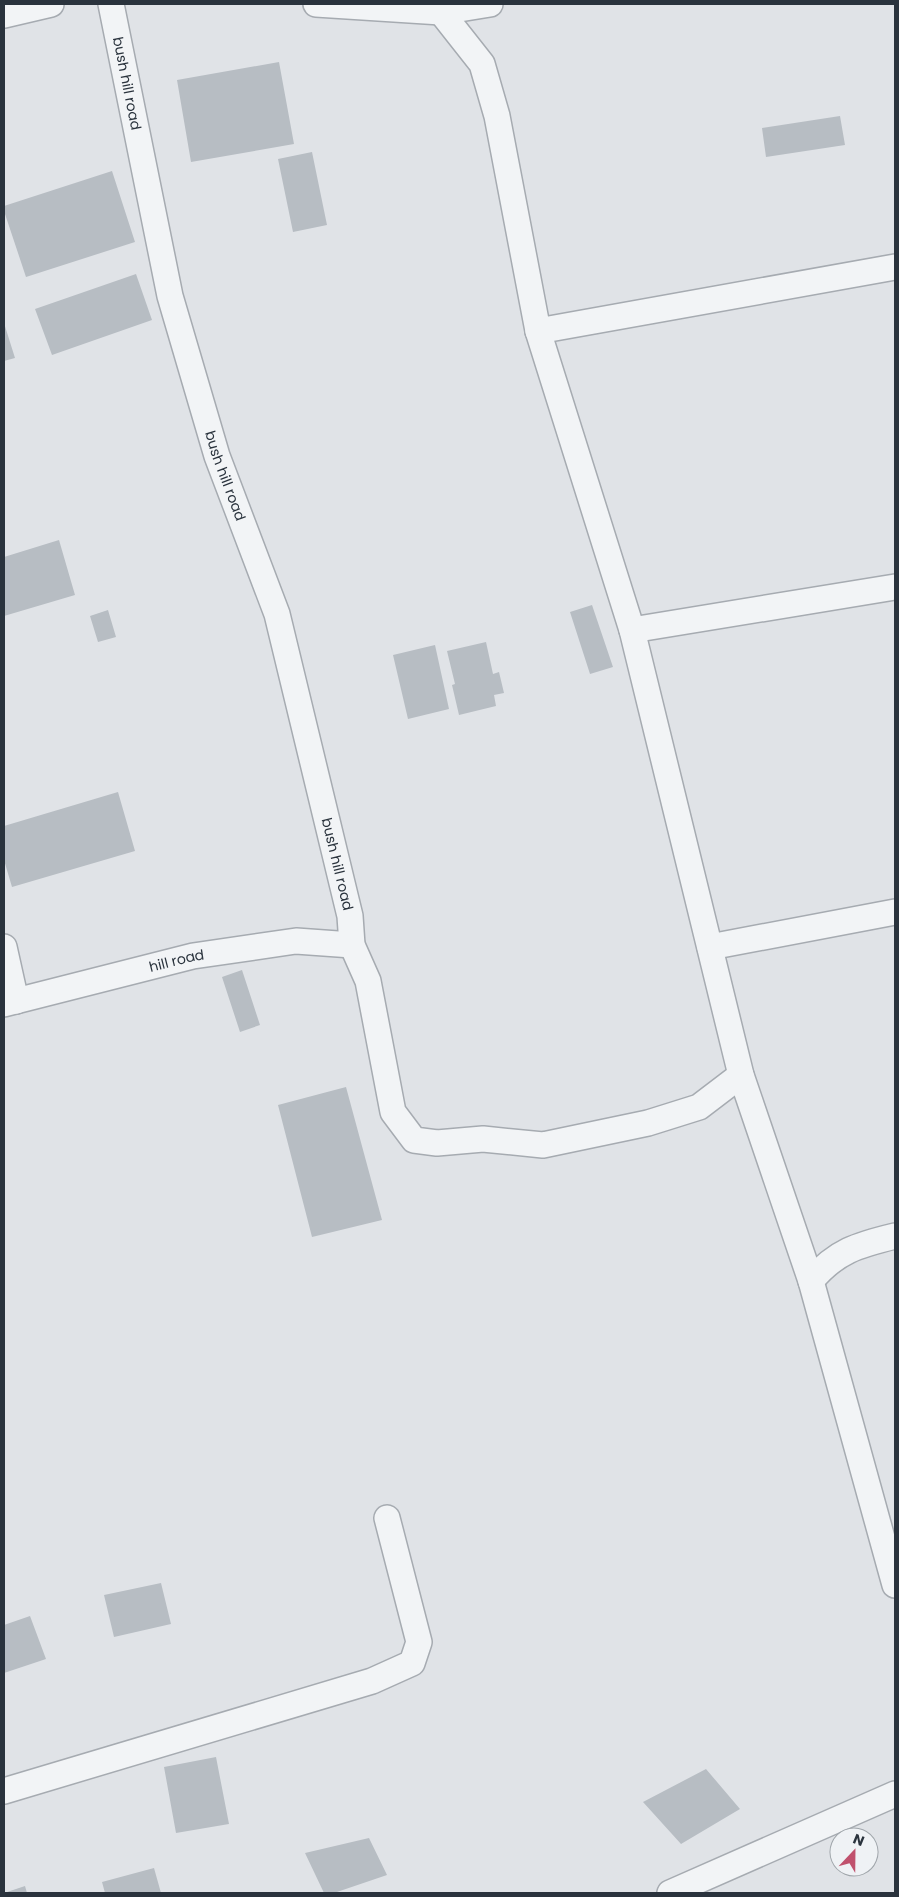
<svg xmlns="http://www.w3.org/2000/svg" width="899" height="1897" viewBox="0 0 899 1897" font-family="Poppins,sans-serif">
	<rect width="100%" height="100%" fill="#e0e3e7"/>
	<!-- building -->
	<path fill="#b7bdc3" d="M279,62l15,82 -103,18 -14,-82z
		M840,116l5,29 -79,12 -4,-29z
		M312,152l15,73 -34,7 -15,-73z
		M112,171l23,71 -109,35 -22,-66v-5z
		M136,274l16,46 -100,35 -17,-46z
		M4,323l11,35 -11,3z
		M59,540l16,55 -71,21v-59z
		M592,605l21,62 -23,7 -20,-62z
		M108,610l8,27 -18,5 -8,-26z
		M486,642l7,32 6,-2 5,21 -10,2 2,11 -37,9 -7,-30 3,-1 -8,-33z
		M435,645l14,64 -41,10 -15,-64z
		M118,792l17,59 -123,36 -8,-27v-34z
		M242,970l18,55 -20,7 -18,-55z
		M346,1087l36,133 -70,17 -34,-132z
		M161,1583l10,41 -57,13 -10,-42z
		M30,1616l16,43 -42,14v-48z
		M216,1757l13,67 -53,9 -12,-66z
		M706,1769l34,40 -59,35 -38,-42z
		M369,1838l18,37 -53,18h-10l-19,-40z
		M154,1868l7,25h-56l-3,-11z
		M25,1886l2,7h-23z"/>
	<g fill="none" stroke-linecap="round" stroke-linejoin="round">
		<!-- street casing -->
		<g stroke="#a6abb1" stroke-width="28">
			<g id="street">
				<path id="s1" d="M111,4l59,292 47,160 60,158 73,302 2,29 16,36 25,131 21,28 23,3 46,-4 60,6 105,-22 51,-16 42,-32"/>
				<path d="M316,4l125,8 49,-8"/>
				<path d="M441,12l41,52 15,52 41,215 94,299 109,445 70,206 84,304"/>
				<path d="M4,15l47,-11"/>
				<path d="M538,331l357,-64"/>
				<path d="M632,630l263,-43"/>
				<path d="M4,947l12,54"/>
				<path d="M710,947l185,-35"/>
				<path id="s2" d="M4,1004l189,-48 103,-15 56,4"/>
				<path d="M811,1281c25,-30 47,-36 84,-45"/>
				<path d="M4,1791l368,-110 40,-18 7,-21 -32,-124"/>
				<path d="M670,1893l225,-99"/>
			</g>
		</g>
		<!-- street -->
		<use href="#street" stroke="#f2f4f6" stroke-width="25"/>
	</g>
	<g text-anchor="middle" dominant-baseline="central" stroke-width="5" stroke-linejoin="round" paint-order="stroke">
		<!-- street labels -->
		<g font-size="14" fill="#2a333d" stroke="#eff2f5">
			<text stroke="none"><textPath href="#s1" startOffset="81">bush hill road</textPath></text>
			<text stroke="none"><textPath href="#s1" startOffset="486">bush hill road</textPath></text>
			<text stroke="none"><textPath href="#s1" startOffset="891">bush hill road</textPath></text>
			<text stroke="none"><textPath href="#s2" startOffset="178">hill road</textPath></text>
		</g>
	</g>
	<!-- border -->
	<rect width="899" height="1897" fill="none" stroke="#2a333d" stroke-width="10"/>
	<!-- north arrow -->
	<g transform="translate(854 1852) rotate(22)"><circle r="24" fill="#eff2f5" stroke="#a0a6ab"/>
	<path d="M0-4L9 19L0 12L-9 19Z" fill="#c0516d"/>
	<text y="-8" font-size="14" font-weight="bold" text-anchor="middle" fill="#2a333d">N</text>
	</g>
</svg>
